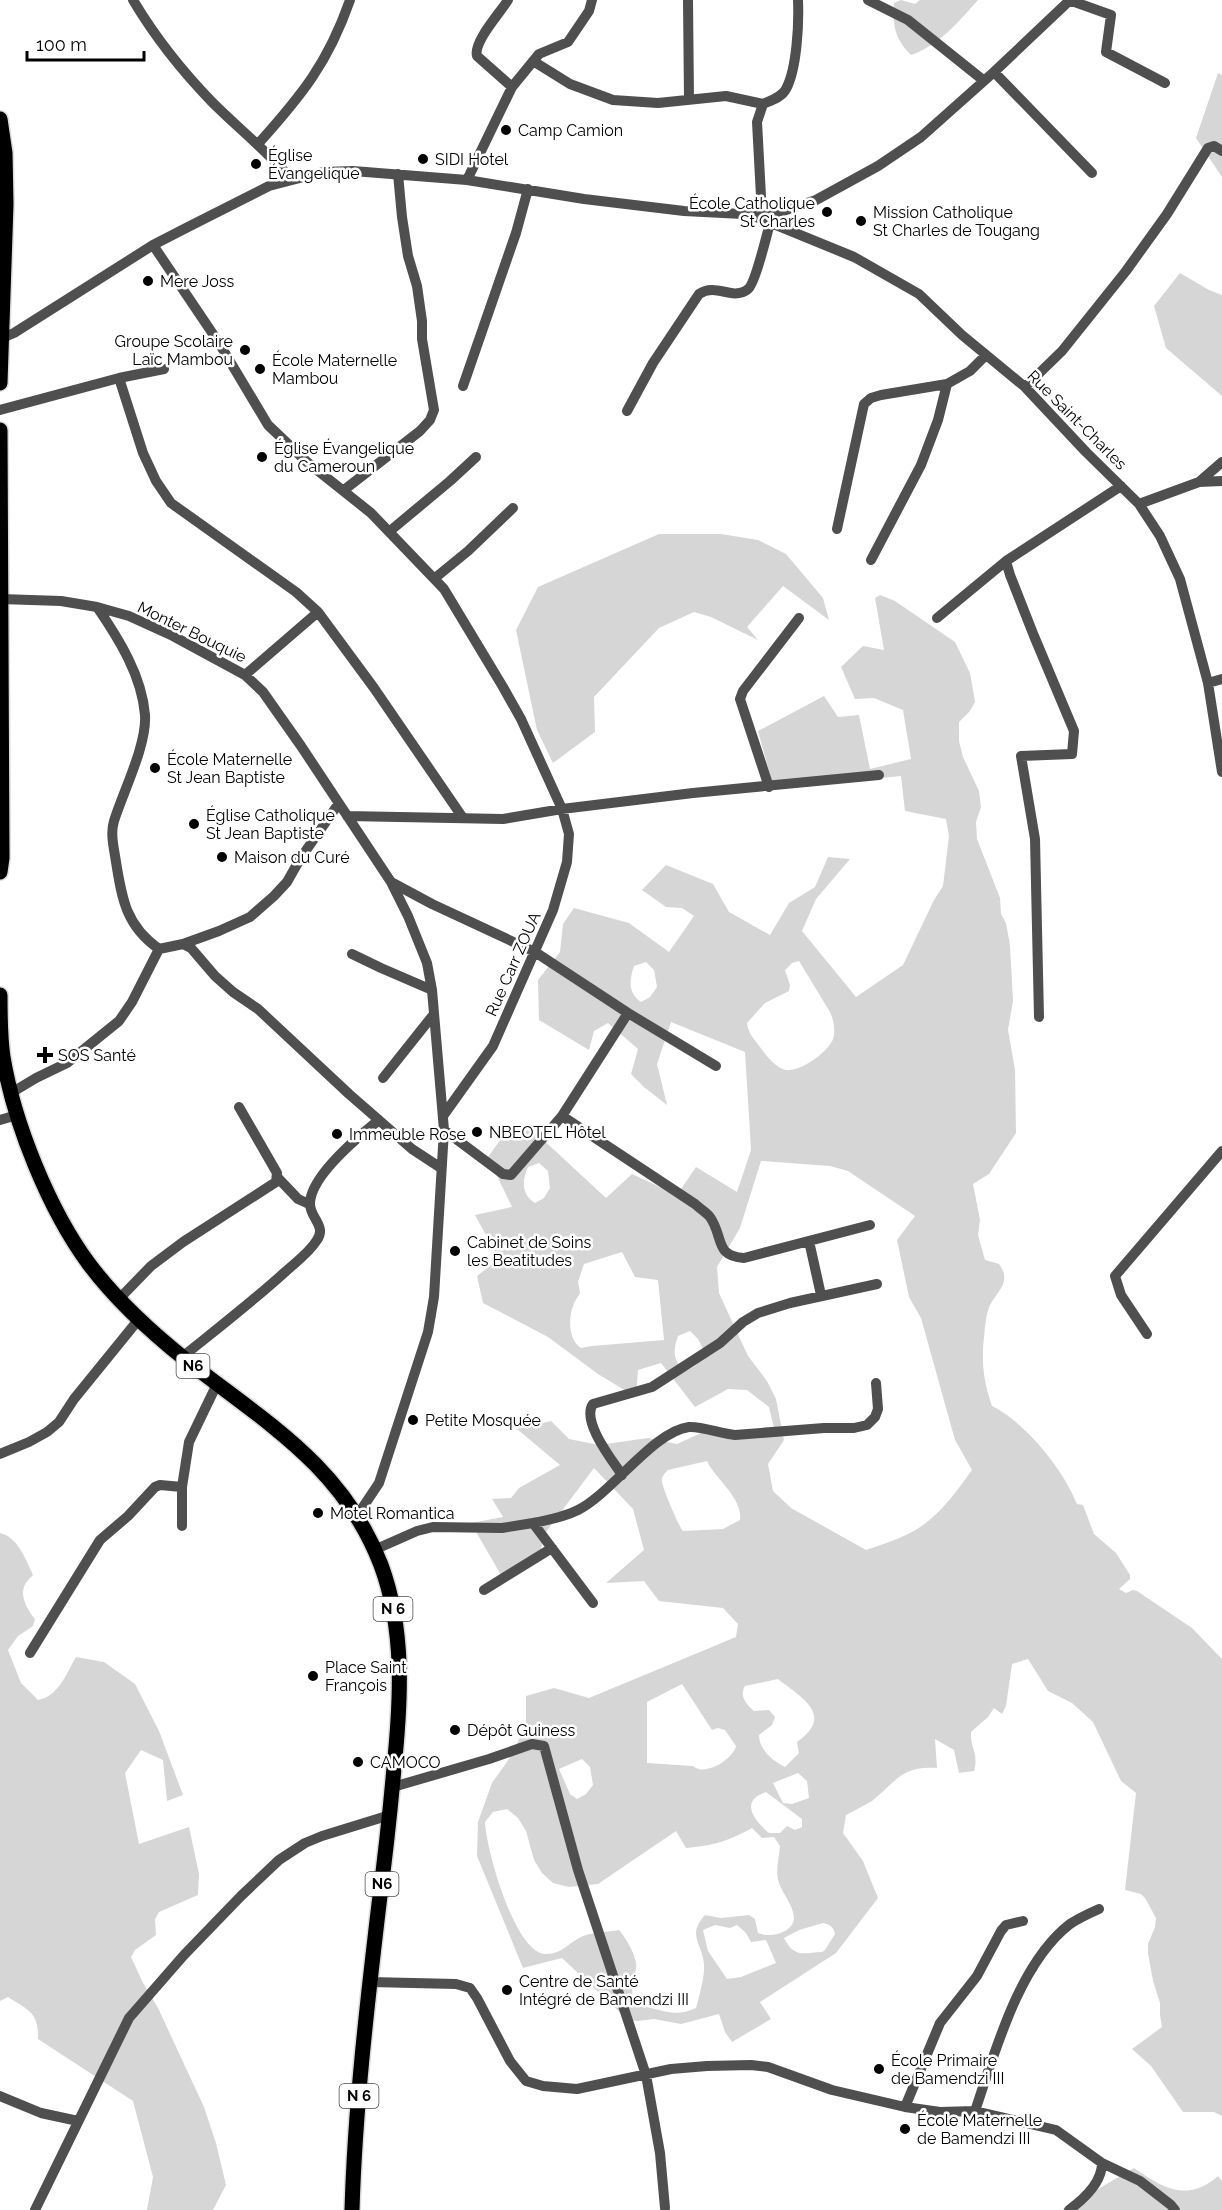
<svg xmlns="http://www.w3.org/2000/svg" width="1222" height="2210" viewBox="0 0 1222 2210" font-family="Raleway,sans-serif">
	<rect width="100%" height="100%" fill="#fff"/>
	<!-- green -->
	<path fill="#d6d6d6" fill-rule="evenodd" d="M901,0l14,4 5,-4h58c-20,22 -38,45 -67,55 -16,-16 -19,-30 -17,-52z
		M1218,73l4,2v102l-26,-39z
		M1180,273l29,17 13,5v101l-56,-48 -12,-42z
		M659,534h62l37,6 28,14 37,44 6,22 -46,-34 -36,41 11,13 -47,-23 -17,-5 -35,16 -65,69 1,35 -42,31 -16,-33 -21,-100 22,-43z
		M880,595l15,6 60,41 15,31 5,29 -5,9 -11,11v19l4,16 16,34 2,16 -5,15 1,17 23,59 1,16 5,9 4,22 3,56 -5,29 7,40 1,63 -27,41 -16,10 7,36 -2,15 7,25 14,4c13,18 -1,26 -9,41 -4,9 -5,23 -6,32 -3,27 0,45 8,69 34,17 71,63 85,98l6,1 11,29 22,19 14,22v4l-11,10 7,4 7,-3 4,1 55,37 30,31v457l-8,-4h-31l-32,-46 -19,-17 30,-22 -2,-12v-12l-7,-22 -5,-28v-9l7,-17 1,-9 -11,-20 -4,-4 -16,-4 11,-97 -15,-12 -28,-59 -21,-19 -24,-12 -20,-32 -16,5 -6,42 -4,8 -8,-6 -6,9 -17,15c-1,16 8,22 3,39l-15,2 -5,-23 -19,-11 2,29c-36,-3 -41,14 -65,33 -8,5 -17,9 -26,14l-3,18 20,28 15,37 -42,55 -76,49 11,17 -39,23 -7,-10 -6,-18 -38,10 -27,-5 -16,2 -10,-1 -66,-62 -39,10 -46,-112 1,-34 14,-39 19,-27 15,-31v-29l28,-8 35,10 147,-61 2,-13 -15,-16 -64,-7 -15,-20 -38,2 38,-33 -11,-41 -39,-41 -48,64 -6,20 -39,23 -30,-52 32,-6 -11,-18 19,-1 8,-10 41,-23 -43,-36 34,-8 18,18 30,6 49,-7 29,6 24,-11 73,-5 -5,-21 -22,-17 -19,-1 -33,18 -34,-44 -23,7 -2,27 -38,-23 -50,-37 -65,-34 -6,-27 22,-17 -24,-44 37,-8 -24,-50 23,-32 26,9 69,64 26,-24 45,21 19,-28 41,25 14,-42 -6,-98 -74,-30 -14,42 10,41 -23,-18 -13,-13 7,-25 -30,-26 -14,8 -5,19 -50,-30 -1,-40 22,-28 3,-28 11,-16 55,15 40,29 25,-36 -12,-8 -16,-1 -24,-17 24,-25 47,19 16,28 41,23 19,-32 26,-16 13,-30 22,2 -34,40 -14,32 54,66 47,-32 31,-65 9,-14 6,-50 -3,-17 -41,-8 -4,-35 -127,13 -16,-58 66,-35 14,21 21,-2 11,54 41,-10 -8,-49 -29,-12 -19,1 -14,-32 22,-21 21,4 -9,-52zM799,961l31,51c3,7 5,14 4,23 -1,14 -32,36 -46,35 -11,0 -22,-15 -28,-23 -6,-8 -12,-14 -13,-24l18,-20 24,-12 1,-6 -5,-15 7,-7zM646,962l8,8 3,17 -7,10 -9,5c-13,-9 -12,-21 -7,-36zM761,1161l69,5 18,5 67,45 -18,24 12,57 12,21 34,122 17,30c-18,25 -37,52 -66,65 -13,6 -26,10 -40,15l-75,-42 -18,-17 -5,-27 16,-24 -8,-41 -9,-18 -19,-25 -29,-63 -2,-26 23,-39zM539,1163l9,8 2,17 -6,10 -9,5c-14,-9 -13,-22 -7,-36zM622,1252l13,25 23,3 6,60 -72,6 -11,2c-12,-7 -13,-29 -8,-42 1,-4 5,-9 7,-13l-2,-11 6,-18zM690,1331l8,8 8,16 -11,11 -9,5c-14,-9 -13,-21 -8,-35zM707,1461c9,19 36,37 33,59l-17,9 -40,2c-4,-4 -20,-42 -21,-49 -1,-5 2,-8 6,-12zM778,1679c24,19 57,36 19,63l2,11 -14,14c-12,-6 -26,-17 -26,-32l13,-10 3,-8 -6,-7 -15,1c-8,-7 -15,-15 -9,-25zM682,1684l30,46 6,-2 7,2 11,16c-3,13 -31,31 -43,20l-46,-3v-61zM582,1759l8,8 3,18 -7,9 -9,5 -7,-5 -11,-25zM798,1773l9,8 2,17 -17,6 -9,-1 -10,-20zM766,1792l36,27v8l-7,3 -8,-4 -7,7h-11c-15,-13 -30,-32 -3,-41zM507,1809l11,9 8,13 8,29 8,13 11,10 16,4 29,-3 78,-53 10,17c26,-2 43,-7 66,-20l10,10 12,-1 6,9c-1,12 -5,25 -1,37 5,15 27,36 6,48 -9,5 -18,5 -27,2l-3,-14 -6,-4 -28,3 -16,-3c-19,21 -2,29 -1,50 1,10 -5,33 -8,43 -14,6 -22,6 -37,2 -22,-5 -31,-8 -25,-33 1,-4 3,-10 2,-14 -2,-11 -10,-25 -17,-33 -11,2 -25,2 -36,6 -14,6 -20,18 -37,18 -31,1 -60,-106 -61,-132l8,-10zM823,1923c6,1 11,4 12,11l-10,16 -3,2c-19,1 -28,6 -38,-14l15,-8zM715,1925l15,3 7,-3 9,8 5,9 15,-2 10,23 -35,14 -14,2 -19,-28 -5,-21z
		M0,1533c18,4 26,27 33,42 -3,3 -8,8 -9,12 -4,11 5,25 11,32l-2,7 -15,10 -10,14 13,33 17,17c21,-4 28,-26 38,-43l28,5 31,22 24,47 24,64 -16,6 -4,-41 -22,-10 -16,23 14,71 50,-17 10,47 -1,21 -39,17 -4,7 1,16 -21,15 -4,7 12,26 15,25 46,99 12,36 10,42 -13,25h-66l6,-33 -20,-76 -95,-62c1,-27 -10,-29 -30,-42l-8,4z
		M1134,2168c29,20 53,35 84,8l4,5v29h-160z"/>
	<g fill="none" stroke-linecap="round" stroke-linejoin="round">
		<!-- highway casing -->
		<g stroke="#dbdbdb" stroke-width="18">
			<path id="highway" d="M0,119l5,34 1,51 -6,179
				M0,430l2,428 -2,14
				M0,995c0,21 0,42 3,62 11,66 46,153 86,207 27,36 62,68 97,96 79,62 157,106 195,205 24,65 20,135 13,203 -4,45 -9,90 -15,136 -12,101 -24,204 -27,306"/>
		</g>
		<!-- minor -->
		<path stroke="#4f4f4f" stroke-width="10" d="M133,0c22,37 49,71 79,102 26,26 55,49 79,77
			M688,0l1,99
			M868,0l40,20 75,60
			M1069,0l42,15 -5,37 59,31
			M533,61l37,23 43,16 45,3 68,-7 37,8
			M994,72l98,101
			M512,87l27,-33 29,-12 21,-31 3,-11
			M258,144c44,-49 70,-81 92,-144
			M467,180l45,-93 -35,-31c-4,-14 23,-43 31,-56
			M762,215l-5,-93 6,-18c9,-4 19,-7 23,-15 11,-20 13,-66 12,-89
			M754,216l100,41 65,37 43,41 63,52 61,65 53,52 21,32 20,43 28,104 14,89
			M153,245l66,98 49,82 39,37 64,51 73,76 59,98 18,32 41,90 7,25 -2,28 -14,48 -60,136 -50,70
			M0,339l14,-6 139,-88 35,-18 81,-41 54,-14 30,-1 114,9 117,19 100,12 78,4 24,-5 30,-10 62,-34 43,-29 73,-65 76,-72
			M119,378l24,75 13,28 15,22 125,89 22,20 -73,63
			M463,386l53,-153 12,-44
			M1025,387l37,-36 64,-80 41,-57 41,-66 6,-2 8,5
			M0,410l119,-32 45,-9
			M627,411l26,-48 46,-69c11,-7 20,-3 32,-1 5,1 13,0 17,-4 7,-5 19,-55 22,-66
			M1199,482l23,-1
			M344,490l76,-59 10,-11 4,-10 -12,-71v-18l-5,-35 -9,-30 -6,-39 -4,-43
			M1139,504l60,-22 23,-20
			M837,529l27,-125 7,-6 10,-3 66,-11 23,-13 16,-16
			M390,531l60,-50 26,-24
			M871,560l50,-95 17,-45 9,-36
			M435,578l33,-27 45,-43
			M1,599l60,2 36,6 32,9 44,20 72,39 18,17 38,54 90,136 17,34 19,47 5,27 12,140 -10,167 -6,35 -49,151 -22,33
			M97,607c22,32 45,69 48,108 2,30 -22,77 -31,106 -4,13 0,27 2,41 6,37 10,64 43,87l24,-5 8,4 24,28 18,16 25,17 91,85 63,55 29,19
			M318,612l56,76 89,130
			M937,618l69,-57
			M1208,683l14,-4
			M769,787l-29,-88 3,-8 56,-73
			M347,816l156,3 59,-10 131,-16 186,-18
			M391,882l41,22 103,48 93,61 88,53
			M183,944l36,-13 31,-14 24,-21 13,-14 13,-23 39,-56
			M352,954l29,14 51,22
			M628,1013l-66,103 133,88c4,4 11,8 15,13 14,20 4,39 34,41l126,-33
			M1039,1017l-4,-178 -14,-83 51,-2 2,-23 -40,-95 -24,-61 -4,-14 115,-75
			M383,1078l51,-64
			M11,1093l25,-15 31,-15 52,-42 13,-19 27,-53
			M0,1120l17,-5
			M444,1130l59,44 8,1 51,-59
			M278,1178l20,21 11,5
			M809,1241l12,54
			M119,1299l32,-33 32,-24 93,-60 1,-9 -38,-66
			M1147,1334l-26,-39 -6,-19 107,-125
			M182,1357c35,-28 70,-55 103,-85 11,-10 24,-19 32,-32 10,-14 -8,-23 -7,-37 1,-27 49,-67 69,-83
			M0,1454l29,-12 18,-10 12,-10 15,-23 65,-80
			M622,1475c-10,-15 -41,-54 -29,-71l59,-17 68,-44 23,-21 15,-9 32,-10 87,-19
			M533,1523c16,-3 31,-6 45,-13 34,-17 76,-79 111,-83 12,-1 33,7 46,8l89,-7h30l13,-3 8,-8 3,-8 -2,-26
			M182,1526v-39l7,-45 28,-58
			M374,1550l43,-19 16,-4 69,1 31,-5 60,80
			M484,1590l68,-42
			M30,1653l70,-113 28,-24 27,-29 5,-2 22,2
			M393,1787l96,-28 43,-15 12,2 34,124 68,205 14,78 5,55
			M370,1982l86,2 14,4 7,10 33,63 16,20 17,5 34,3 94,-20 36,-3 44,-1 17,2 64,23 73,17 35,5 35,-1 81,19 46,33 38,18 31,24 4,5
			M0,2096l41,17 37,8
			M905,2107l35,-84 37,-47 24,-45 5,-6 17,-4
			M975,2111c20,-59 44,-148 95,-187 9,-6 20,-11 29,-15
			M35,2210l94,-192 55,-63 57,-59 38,-36 26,-17 17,-7 68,-21
			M1069,2210c15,-11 33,-28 33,-47"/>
		<!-- highway -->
		<use href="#highway" stroke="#000" stroke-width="15"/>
	</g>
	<!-- markers -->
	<g fill="#000" stroke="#fff" stroke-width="2">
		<circle cx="506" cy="130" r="6"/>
		<circle cx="423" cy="159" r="6"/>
		<circle cx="256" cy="164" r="6"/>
		<circle cx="827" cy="212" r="6"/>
		<circle cx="861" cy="221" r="6"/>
		<circle cx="148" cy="281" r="6"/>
		<circle cx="245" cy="350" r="6"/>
		<circle cx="260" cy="369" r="6"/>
		<circle cx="262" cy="457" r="6"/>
		<circle cx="155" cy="768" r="6"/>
		<circle cx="194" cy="824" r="6"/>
		<circle cx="222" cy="857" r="6"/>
		<path d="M42 1046h6v6h6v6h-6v6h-6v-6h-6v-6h6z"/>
		<circle cx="477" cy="1132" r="6"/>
		<circle cx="337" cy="1134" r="6"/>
		<circle cx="455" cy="1251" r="6"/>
		<circle cx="413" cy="1420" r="6"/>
		<circle cx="318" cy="1513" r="6"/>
		<circle cx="313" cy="1676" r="6"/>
		<circle cx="455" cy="1730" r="6"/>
		<circle cx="358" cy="1762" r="6"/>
		<circle cx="507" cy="1990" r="6"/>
		<circle cx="879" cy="2069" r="6"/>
		<circle cx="905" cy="2129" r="6"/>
	</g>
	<g text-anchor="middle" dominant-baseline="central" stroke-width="5" stroke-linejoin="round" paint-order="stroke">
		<!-- shield labels -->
		<g fill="#fff" stroke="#4c4c4c" stroke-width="1.5">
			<rect x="176.5" y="1354" width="33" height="24" rx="4.5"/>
			<rect x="373.5" y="1597" width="39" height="24" rx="4.5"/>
			<rect x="365.5" y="1872" width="33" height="24" rx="4.5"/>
			<rect x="339.5" y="2084" width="39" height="24" rx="4.5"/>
		</g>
		<g font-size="15" font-weight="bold" fill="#000">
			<text x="193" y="1366">N6</text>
			<text x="393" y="1609">N 6</text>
			<text x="382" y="1884">N6</text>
			<text x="359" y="2096">N 6</text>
		</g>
		<!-- poi labels -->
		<g font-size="16" fill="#000" stroke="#fff" text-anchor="start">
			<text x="518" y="130">Camp Camion</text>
			<text x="268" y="155">Église<tspan x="268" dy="18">Évangelique</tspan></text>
			<text x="435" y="159">SIDI Hotel</text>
			<text x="815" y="203" text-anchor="end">École Catholique<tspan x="815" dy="18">St Charles</tspan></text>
			<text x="873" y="212">Mission Catholique<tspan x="873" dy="18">St Charles de Tougang</tspan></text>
			<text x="160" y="281">Mere Joss</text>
			<text x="233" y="341" text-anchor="end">Groupe Scolaire<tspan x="233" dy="18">Laïc Mambou</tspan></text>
			<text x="272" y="360">École Maternelle<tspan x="272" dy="18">Mambou</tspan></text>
			<text x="274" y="448">Église Évangelique<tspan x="274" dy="18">du Cameroun</tspan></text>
			<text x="167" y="759">École Maternelle<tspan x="167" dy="18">St Jean Baptiste</tspan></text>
			<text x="206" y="815">Église Catholique<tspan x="206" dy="18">St Jean Baptiste</tspan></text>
			<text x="234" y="857">Maison du Curé</text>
			<text x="58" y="1055">SOS Santé</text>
			<text x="489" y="1132">NBEOTEL Hôtel</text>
			<text x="349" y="1134">Immeuble Rose</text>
			<text x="467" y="1242">Cabinet de Soins<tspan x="467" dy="18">les Beatitudes</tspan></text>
			<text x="425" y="1420">Petite Mosquée</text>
			<text x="330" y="1513">Motel Romantica</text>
			<text x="325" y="1667">Place Saint<tspan x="325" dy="18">François</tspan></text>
			<text x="467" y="1730">Dépôt Guiness</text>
			<text x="370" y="1762">CAMOCO</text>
			<text x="519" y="1981">Centre de Santé<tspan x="519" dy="18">Intégré de Bamendzi III</tspan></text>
			<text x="891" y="2060">École Primaire<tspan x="891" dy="18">de Bamendzi III</tspan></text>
			<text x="917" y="2120">École Maternelle<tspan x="917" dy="18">de Bamendzi III</tspan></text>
		</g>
		<!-- street labels -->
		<g font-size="16" fill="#000" stroke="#fff">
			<text transform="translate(1077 420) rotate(45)">Rue Saint-Charles</text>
			<text transform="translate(192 632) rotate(26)">Monter Bouquie</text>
			<text transform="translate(513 964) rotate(-66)">Rue Carr ZOUA</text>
		</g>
	</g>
	<!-- scale -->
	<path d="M27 51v9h117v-9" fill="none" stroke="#000000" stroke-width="3"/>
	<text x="36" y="51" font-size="18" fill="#000000" stroke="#ffffff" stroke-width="4.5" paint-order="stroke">100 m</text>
</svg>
